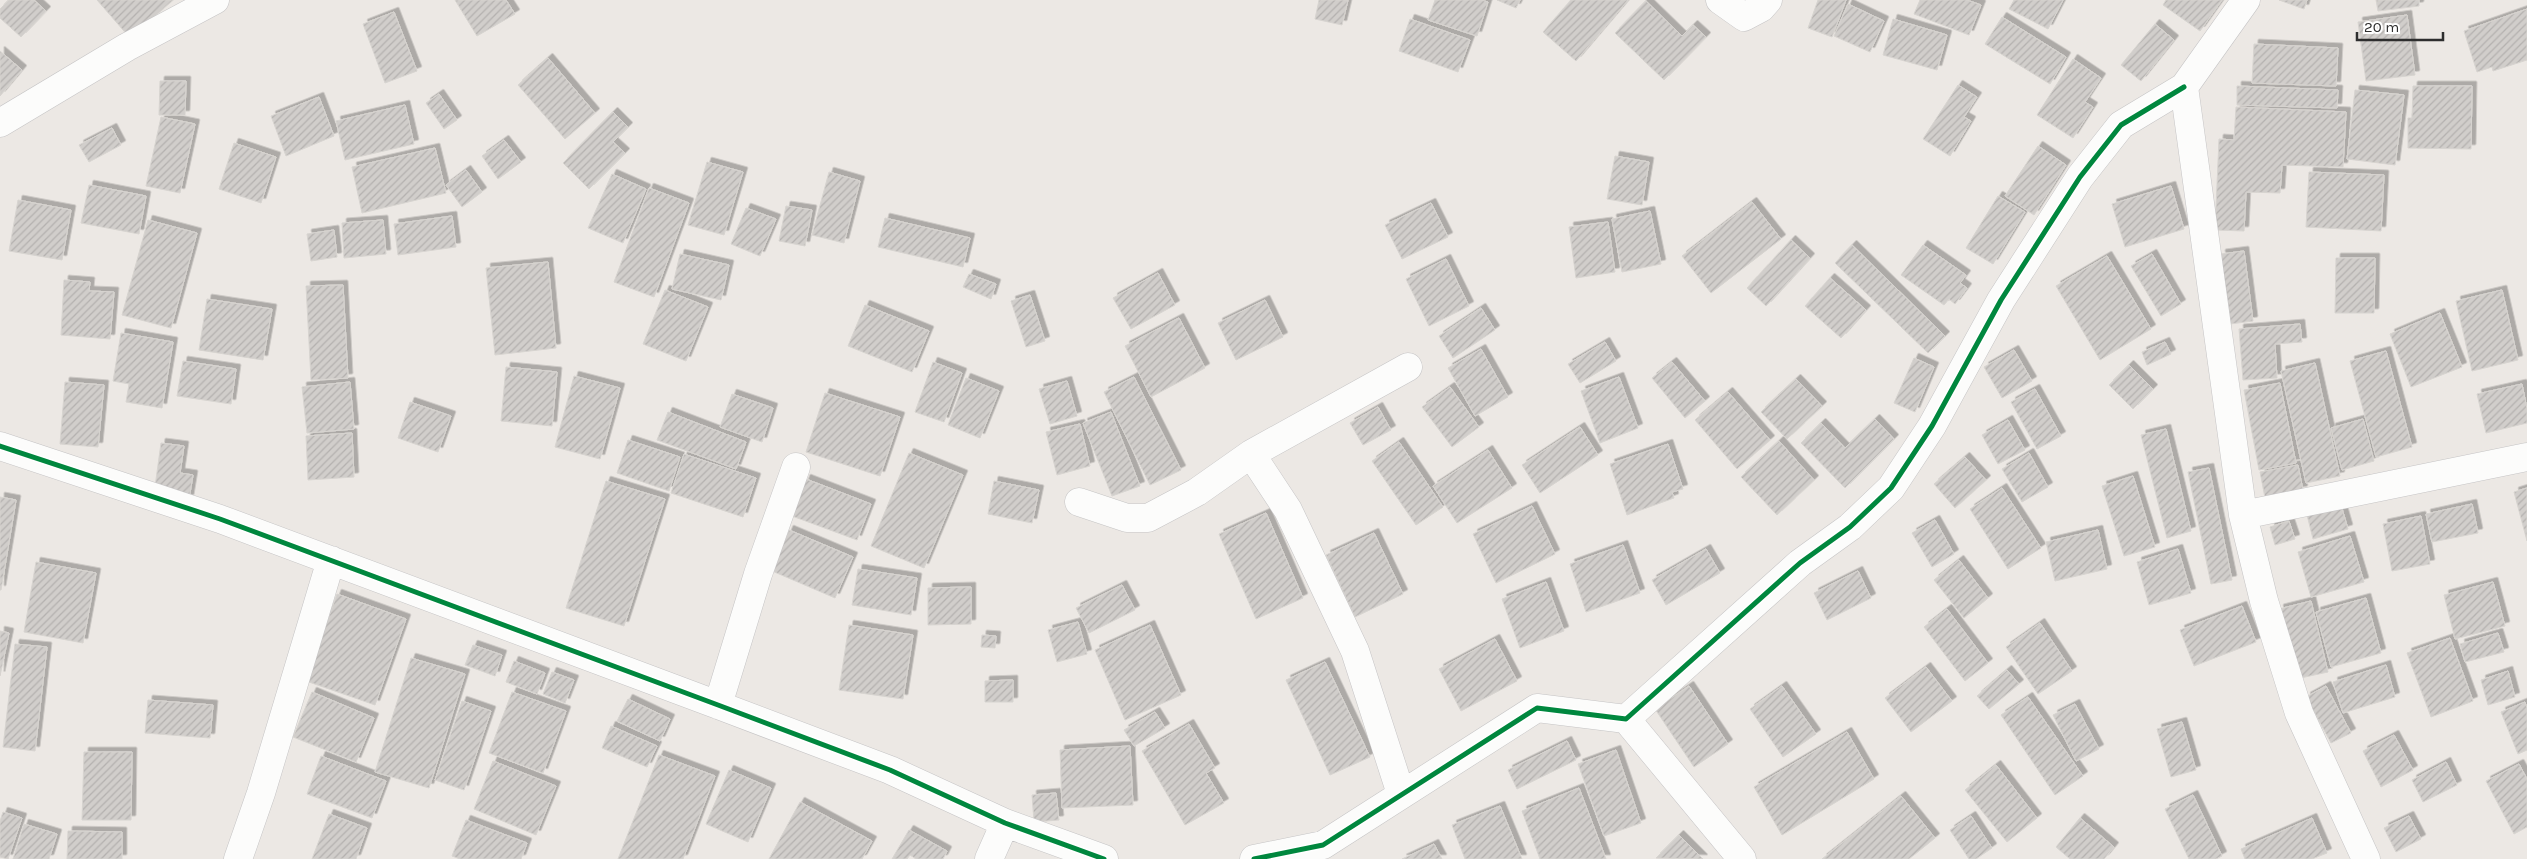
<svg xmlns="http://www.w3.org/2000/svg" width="2527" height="859" viewBox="0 0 2527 859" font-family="Karla,sans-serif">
	<defs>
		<pattern id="building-hatch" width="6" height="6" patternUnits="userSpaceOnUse" patternTransform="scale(1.25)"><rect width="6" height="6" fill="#d1cecb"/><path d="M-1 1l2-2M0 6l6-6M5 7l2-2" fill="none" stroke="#b4b1af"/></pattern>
		<filter id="shadow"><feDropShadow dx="4.5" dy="-4.5" stdDeviation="0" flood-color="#0004"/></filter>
	</defs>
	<rect width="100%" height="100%" fill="#ece8e4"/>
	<!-- building -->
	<path fill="url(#building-hatch)" stroke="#d7d4d0" filter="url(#shadow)" d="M9,0h25l12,11 -25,26 -21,-19v-9z
		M97,0h76l-43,38z
		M455,0h51l9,14 -38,22z
		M1319,0h29l-6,25 -27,-6z
		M1435,0h46l7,2 -11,34 -49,-16z
		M1497,0h23l-4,8z
		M1571,0h57l-52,61 -33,-29z
		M1818,0h28l-14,37 -24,-9z
		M1920,0h47l14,5 -12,30 -55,-21z
		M2014,0h49l-15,29 -39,-20z
		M2166,0h56l-22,31 -37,-26z
		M2279,0h28l-3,9z
		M2376,0h43v6l-41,5z
		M1646,1l36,35 11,-11 13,12 -42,43 -49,-47z
		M1848,4l36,17 -14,31 -36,-16z
		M2527,9v51l-34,11 -1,-4 -15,5 -13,-41z
		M394,12l23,59 -32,12 -22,-59z
		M2407,15l8,60 -49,6 -8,-59z
		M2002,17l64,40 -16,27 -65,-40z
		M1410,19l60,21 -12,32 -59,-21z
		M1893,19l54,16 -10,35 -54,-15z
		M2155,24l19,16 -33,41 -20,-16z
		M2254,44l84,4 -2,38 -84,-3z
		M0,51l22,19 -22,26z
		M548,58l47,55 -30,26 -47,-54z
		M2073,59l28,19 -16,24 8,5 -20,31 -36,-23z
		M160,81h26l-1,34h-26z
		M1958,85l19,12 -13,20 7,4 -21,35 -27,-17z
		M2237,86l101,4 -1,18 -100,-3z
		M2413,86h59l-1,63 -63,-1v-30h4z
		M2355,90l49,5 -9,70 -48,-6z
		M439,94l18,26 -13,9 -18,-26z
		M319,97l15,39 -48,20 -15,-40z
		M405,105l9,39 -69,16 -9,-39z
		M2236,107l110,5 -3,55 -61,-2 -2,28 -34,-1 -2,39 -29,-1 4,-91 15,1z
		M613,112l15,15 -15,15 12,11 -36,36 -26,-26z
		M161,117l34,7 -15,69 -34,-7z
		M112,128l9,17 -32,17 -10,-17z
		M504,140l17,22 -23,17 -16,-23z
		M234,143l42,14 -15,46 -42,-14z
		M2038,146l28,19 -32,50 -29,-19z
		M435,148l11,45 -84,20 -10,-46z
		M1615,156l34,6 -7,43 -35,-6z
		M707,162l36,10 -19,63 -36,-10z
		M466,170l16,22 -20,15 -16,-22z
		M829,172l31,9 -16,62 -32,-8z
		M2309,172l75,3 -3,56 -75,-4z
		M612,174l34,15 -23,54 -35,-15z
		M89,185l57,11 -7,38 -58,-11z
		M2171,186l13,43 -59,18 -13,-43z
		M649,188l40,15 -35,94 -40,-15z
		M1998,196l27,16 -32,52 -27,-16z
		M18,200l53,10 -9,50 -53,-9z
		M1752,202l29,37 -70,54 -29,-37z
		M1431,203l17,34 -46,22 -17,-34z
		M786,206l26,4 -7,36 -26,-5z
		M746,208l30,11 -16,37 -29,-12z
		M1650,211l11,53 -39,8 -10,-53z
		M452,216l4,31 -58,8 -4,-31z
		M885,218l85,20 -7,29 -85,-20z
		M148,220l49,13 -26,95 -49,-13z
		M383,220l3,34 -42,4 -2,-35z
		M1608,222l7,50 -39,6 -7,-51z
		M334,230l3,27 -26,4 -4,-27z
		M1791,240l19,18 -44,48 -19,-18z
		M1852,245l93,91 -17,17 -93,-90z
		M1923,245l43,30 -6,8 7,5 -12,16 -6,-5 -5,6 -43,-30z
		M2244,251l9,70 -23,3 -9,-70z
		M680,254l49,11 -8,35 -49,-11z
		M2152,254l29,50 -20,12 -30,-50z
		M2107,256l44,73 -51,31 -44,-74z
		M2336,258h39l-1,55h-39z
		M1446,259l23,47 -40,20 -23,-47z
		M548,262l8,86 -61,7 -9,-87z
		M1158,273l17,32 -44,24 -18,-31z
		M969,274l27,10 -5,15 -28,-12z
		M1830,278l36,32 -25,28 -36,-32z
		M64,280l26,2 -1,9 25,1 -4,47 -49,-4z
		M343,285l5,93 -37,2 -5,-94z
		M665,290l43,17 -22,54 -43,-17z
		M2502,290l16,70 -46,11 -16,-70z
		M1030,295l15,46 -19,6 -15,-46z
		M207,299l65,10 -9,51 -64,-10z
		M1265,300l18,37 -47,23 -18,-37z
		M865,305l64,26 -17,41 -64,-26z
		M1481,308l14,22 -42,28 -14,-22z
		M2440,313l22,54 -51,20 -21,-53z
		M1179,318l26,50 -54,29 -26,-51z
		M2300,324l2,18 -27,2 2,34 -34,2 -4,-51z
		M121,333l52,9 -11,66 -36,-6 3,-18 -16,-3z
		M1605,342l11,19 -36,22 -12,-19z
		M2165,342l6,12 -24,11 -5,-13z
		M1481,349l27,48 -33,19 -27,-48z
		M2014,350l18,31 -30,17 -18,-31z
		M2386,351l26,96 -36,10 -26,-96z
		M1914,358l20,9 -19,45 -21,-9z
		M183,361l53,8 -5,35 -54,-8z
		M933,362l29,11 -18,49 -29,-10z
		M1672,362l33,39 -20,17 -33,-40z
		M2315,363l25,113 -34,7 -25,-112z
		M2129,365l24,24 -20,20 -24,-24z
		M506,367l51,5 -5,54 -51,-5z
		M574,376l46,12 -20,71 -45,-12z
		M1134,377l47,93 -31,15 -46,-93z
		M1619,377l19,51 -38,15 -19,-52z
		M966,378l33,13 -19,47 -32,-13z
		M1796,379l26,27 -35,33 -26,-27z
		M1067,381l10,35 -27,8 -11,-35z
		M65,382l39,3 -6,62 -38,-3z
		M350,382l4,47 -47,4 -5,-46z
		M2280,383l16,80 -37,7 -15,-80z
		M2522,384l5,25v14l-41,10 -9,-39z
		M1450,387l29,40 -27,20 -30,-40z
		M2035,389l26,47 -24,13 -26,-47z
		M1728,392l42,48 -33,29 -42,-49z
		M825,393l75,24 -20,59 -74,-24z
		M732,394l41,14 -11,34 -42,-15z
		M410,402l41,14 -13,36 -40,-14z
		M1378,407l13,23 -28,15 -13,-22z
		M668,412l78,30 -10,27 -79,-29z
		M1111,412l29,74 -28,10 -29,-73z
		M1875,419l19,20 -49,49 -44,-45 20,-20 24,25z
		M2363,419l11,42 -32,9 -11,-42z
		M2008,420l17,30 -27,14 -16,-29z
		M1080,424l10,42 -33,9 -11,-43z
		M1580,427l18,28 -58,38 -18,-28z
		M2166,429l25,102 -24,7 -26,-103z
		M352,433l2,44 -46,3 -2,-44z
		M628,440l52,17 -11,34 -52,-18z
		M1779,441l35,39 -37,35 -36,-38z
		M1399,442l44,65 -27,18 -44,-64z
		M161,443l23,3 -4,27 13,2 -4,24 -35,-5z
		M1668,444l15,45 -11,3 2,6 -47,17 -17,-51z
		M1488,450l24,38 -55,35 -24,-37z
		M909,453l54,22 -39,93 -53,-22z
		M2029,453l19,34 -26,15 -20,-33z
		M684,454l72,24 -13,39 -72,-24z
		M1965,457l21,23 -31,28 -21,-24z
		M2298,465l5,25 -38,8 -5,-26z
		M2209,468l23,112 -21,4 -23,-112z
		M2133,476l22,71 -31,9 -22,-70z
		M806,479l65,25 -14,36 -65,-24z
		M606,481l59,18 -41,127 -58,-18z
		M994,481l45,9 -7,33 -44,-9z
		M2002,488l39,60 -33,21 -38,-60z
		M2527,488v53l-13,-49z
		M0,497l16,3 -15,90h-1z
		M2472,504l6,29 -46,9 -6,-28z
		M2341,505l7,24 -35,10 -6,-24z
		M1532,506l23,48 -59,29 -23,-49z
		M1266,513l37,85 -47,21 -37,-85z
		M2421,516l9,48 -38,7 -9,-47z
		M1935,520l19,34 -22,13 -20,-34z
		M2289,521l6,18 -20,6 -5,-18z
		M789,530l64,27 -18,41 -63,-27z
		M2098,530l9,39 -52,12 -9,-39z
		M1374,533l29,61 -48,23 -29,-62z
		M2350,536l14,46 -53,15 -13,-45z
		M1623,545l17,48 -54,19 -16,-48z
		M1706,549l14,24 -54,32 -14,-25z
		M2178,549l13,44 -42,12 -12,-43z
		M1959,560l29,38 -24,20 -30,-38z
		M36,562l60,11 -13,70 -59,-11z
		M858,569l59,9 -6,37 -59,-10z
		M1858,571l13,27 -44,22 -13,-27z
		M1546,582l18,49 -44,17 -18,-49z
		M2493,582l12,44 -50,13 -11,-44z
		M1122,585l13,25 -46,23 -13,-25z
		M971,587v37l-43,1v-37z
		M337,594l69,25 -31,86 -69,-24z
		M2366,598l15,55 -50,14 -15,-55z
		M2311,601l17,71 -32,7 -17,-70z
		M2242,606l14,36 -62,24 -14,-36z
		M1947,609l41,54 -23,18 -41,-54z
		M1078,622l9,32 -30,8 -9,-32z
		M2040,623l32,48 -34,23 -32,-47z
		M849,625l64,10 -10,64 -64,-9z
		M1150,625l31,70 -56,25 -30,-70z
		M0,631l9,2 -9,43z
		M2498,633l6,19 -39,10 -5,-18z
		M982,635l14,1 -1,12 -14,-1z
		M2450,638l23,63 -42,16 -24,-64z
		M1495,639l22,42 -56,30 -22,-42z
		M15,644l32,3 -12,104 -32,-4z
		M473,645l29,10 -7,21 -30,-11z
		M411,658l54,16 -36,114 -54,-16z
		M514,661l31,12 -8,21 -31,-12z
		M1325,662l45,95 -40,18 -44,-95z
		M2386,665l9,32 -52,16 -10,-31z
		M1926,667l26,34 -41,31 -26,-34z
		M2007,670l12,14 -30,25 -12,-13z
		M2508,671l7,26 -27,8 -7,-25z
		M552,672l22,8 -9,23 -22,-9z
		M1013,680v22h-28v-21z
		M1689,686l39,58 -34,23 -39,-58z
		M1782,686l34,48 -33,23 -33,-48z
		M2326,686l25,47 -20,10 -25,-46z
		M312,692l62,26 -18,44 -63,-25z
		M512,692l54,19 -23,62 -54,-20z
		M2028,697l55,79 -28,19 -54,-80z
		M628,699l42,20 -10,22 -43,-20z
		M148,700l65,5 -3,33 -65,-5z
		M462,701l29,10 -27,79 -29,-10z
		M2525,702l2,6v42l-9,4 -17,-42z
		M2075,704l24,45 -23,12 -23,-46z
		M1155,712l10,16 -31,18 -10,-16z
		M2182,722l14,48 -25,7 -14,-48z
		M1189,724l26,44 -9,5 18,30 -39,22 -43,-74z
		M611,726l46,20 -10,21 -45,-19z
		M1847,732l27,47 -92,56 -28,-48z
		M2394,735l19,35 -32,17 -18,-36z
		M1567,741l9,19 -59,29 -9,-19z
		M1130,746l3,59 -71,3 -2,-58z
		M1616,750l25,73 -37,13 -26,-72z
		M84,752h48l-1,68h-49z
		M659,755l56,21 -32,83h-65z
		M321,756l65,25 -14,37 -65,-24z
		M493,761l63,25 -20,49 -62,-26z
		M2446,762l11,23 -34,17 -11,-22z
		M2519,764l8,15v48l-13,7 -28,-53z
		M1996,765l41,53 -30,24 -42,-52z
		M729,770l42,18 -23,54 -42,-18z
		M1579,788l27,71h-66l-18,-48z
		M1056,793l3,27 -25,2 -2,-27z
		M2193,795l29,61 -6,3h-27l-24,-50z
		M1901,796l34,42 -26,21h-87z
		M800,802l72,39 -10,18h-93z
		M1500,806l22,53h-57l-13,-34z
		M3,812l19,6 -14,41 -8,-2v-36z
		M329,814l38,14 -11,31h-44z
		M1971,816l21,32 -16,11h-7l-19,-29z
		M2409,816l12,23 -25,13 -12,-24z
		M2080,818l34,29 -10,12h-34l-14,-12z
		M2312,818l15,35 -15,6h-67l-4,-10z
		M466,820l61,23 -6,16h-61l-8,-3z
		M24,824l33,10 -8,25h-36z
		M909,830l38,21 -4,8h-27l-6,-4 -3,4h-15z
		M68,831l54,1v27h-55z
		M1679,835l24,24 -47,-1z
		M1434,844l8,15h-40z"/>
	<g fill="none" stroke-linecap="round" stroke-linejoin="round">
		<!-- minor casing -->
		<g stroke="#c5c4c5" stroke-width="29">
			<path id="minor" d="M1720,0l24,17 17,-9 7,-8
				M2246,0l-62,87 59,428 21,86 35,112 67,146
				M0,123l127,-76 88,-47
				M0,446l220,73 498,186 172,65 115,53 99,36
				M1251,454l37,56 67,141 46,143
				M1079,502l48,16h21l49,-26 54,-38 157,-87
				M2243,515l284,-58
				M718,705l40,-131 38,-107
				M1626,719l116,140
				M238,859l23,-66 70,-233
				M989,859l16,-36
				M1254,859l69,-14 214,-137 89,11 174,-156 50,-36 41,-39 41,-62 69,-126 79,-123 41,-52 63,-38"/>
		</g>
		<!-- minor -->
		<use href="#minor" stroke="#fcfcfb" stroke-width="28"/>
		<!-- cycleway casing -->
		<g stroke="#fff" stroke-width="8">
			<path id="cycleway" d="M0,446l220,73 498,186 172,65 115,53 99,36
				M1254,859l69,-14 214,-137 89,11 174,-156 50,-36 41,-39 41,-62 69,-126 79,-123 41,-52 63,-38"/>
		</g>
		<!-- cycleway -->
		<use href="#cycleway" stroke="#00873e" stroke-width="5"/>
	</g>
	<!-- scale -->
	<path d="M2357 32v8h86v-8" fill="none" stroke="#2e2e2e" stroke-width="2.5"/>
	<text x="2364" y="32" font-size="15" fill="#2e2e2e" stroke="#ffffff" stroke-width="4" paint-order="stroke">20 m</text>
</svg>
